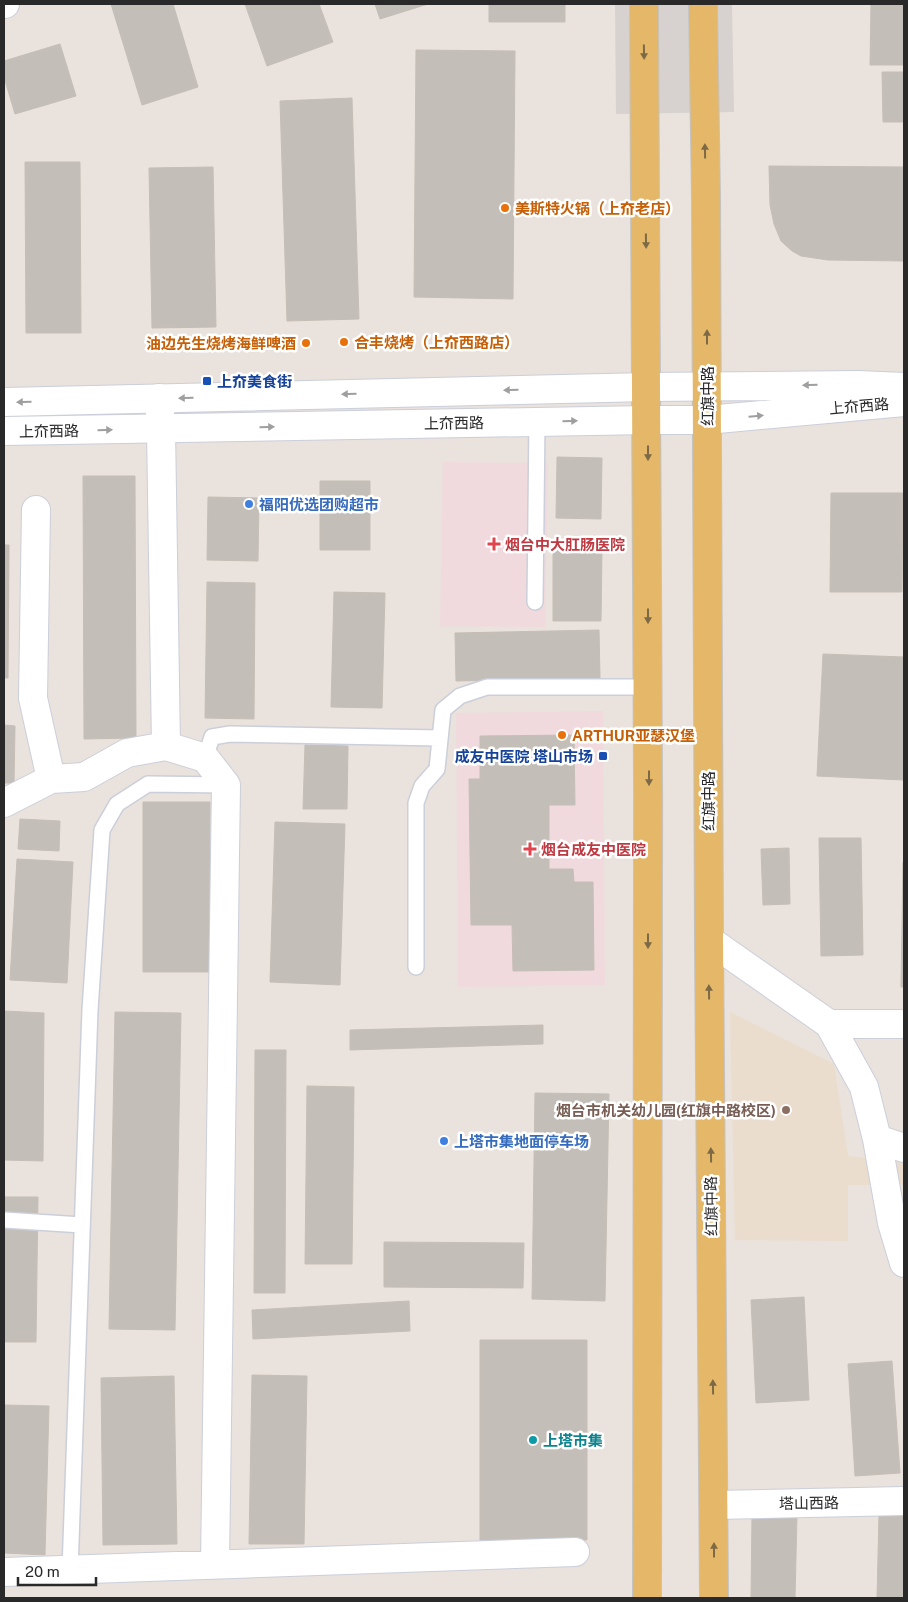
<svg xmlns="http://www.w3.org/2000/svg" width="908" height="1602" viewBox="0 0 908 1602" font-family="'Public Sans','Noto Sans SC',sans-serif">
	<rect width="100%" height="100%" fill="#eae2dc"/>
	<!-- education -->
	<path fill="#eaddcd" d="M730,1012l104,52 14,92 56,7v22h-56v56l-113,-1z"/>
	<!-- medical -->
	<path fill="#f0dade" d="M443,462l105,1 -3,164 -105,-1z
		M603,711l2,274 -147,2 -2,-274z"/>
	<!-- plaza -->
	<path fill="#d7d2cf" d="M615,4h117l2,108 -118,2z"/>
	<!-- building -->
	<path fill="#c3beb8" stroke="#c5beb6" d="M111,4h62l25,83 -56,18z
		M245,4h74l14,38 -66,24z
		M375,4h53l-48,15z
		M489,4h76v18h-76z
		M871,4h33v61h-34z
		M60,44l16,52 -61,18 -11,-37v-16z
		M416,50l99,1 -2,248 -99,-2z
		M882,72h22v50h-21z
		M352,98l7,221 -72,2 -7,-220z
		M25,162h55l1,171h-55z
		M769,166l135,1v94l-76,-1 -27,-4 -9,-5 -11,-10 -7,-17 -4,-19z
		M213,167l3,160 -64,1 -3,-160z
		M557,457l45,1 -1,61 -45,-1z
		M83,476h52l1,262 -52,1z
		M320,481h50v69h-50z
		M831,493h72l-1,99h-72z
		M208,497l51,1 -1,63 -51,-1z
		M4,545h5l-1,133h-4z
		M553,548h49l-1,73h-48z
		M207,582l48,1 -1,136 -49,-1z
		M334,592l51,1 -3,115 -51,-1z
		M599,630l1,48 -144,3 -1,-48z
		M823,654l81,3v123l-87,-4z
		M4,725l11,1 -1,57h-10z
		M574,735l1,70h-26v64h24l1,13h19l1,88 -81,1 -1,-46h-41l-2,-146h11v-43z
		M305,745l43,1 -1,63h-44z
		M143,802h67l-1,170h-66z
		M20,819l40,2 -1,30 -41,-2z
		M275,822l70,2 -5,161 -70,-3z
		M819,838h42l2,117 -42,1z
		M789,848l1,56 -27,1 -2,-56z
		M17,859l56,3 -6,121 -57,-3z
		M903,862h1v125h-3z
		M4,1011l40,2 -1,148 -39,-1z
		M115,1012l66,1 -6,317 -66,-1z
		M543,1025v19l-193,6v-20z
		M255,1050h31l-1,243h-31z
		M307,1086l47,1 -2,177h-47z
		M535,1093l74,1 -4,207 -73,-2z
		M4,1197h34l-2,145h-32z
		M384,1242l140,1 -1,45 -139,-1z
		M804,1297l5,103 -53,3 -5,-103z
		M409,1301l1,30 -157,8 -1,-29z
		M480,1340h107v200h-107z
		M892,1361l8,112 -45,3 -7,-112z
		M252,1375l55,1 -3,168h-55z
		M174,1376l3,168 -74,1 -2,-167z
		M4,1405l45,1 -4,149 -41,-2z
		M752,1515h45l-2,83h-44z
		M879,1515l25,1v82h-27z"/>
	<g fill="none" stroke-linecap="round" stroke-linejoin="round">
		<!-- lane casing -->
		<g stroke="#cbcfda" stroke-width="18">
			<path id="lane" d="M535,602l2,-181
				M205,758l7,-21 18,-3 210,4
				M416,967v-164l6,-17 15,-17 6,-59 17,-14 27,-9h161
				M4,1220l78,5
				M70,1570l20,-560 12,-180 15,-26 31,-20 78,1"/>
		</g>
		<!-- street casing -->
		<g stroke="#cbcfda" stroke-width="30">
			<path id="street" d="M4,4h1
				M159,398l2,31 5,317
				M36,510l-3,188 18,81
				M4,803l47,-24 33,-2 43,-24 39,-7 39,12 21,27 -11,779
				M709,940l120,84 35,63 13,52 15,84 12,40
				M829,1024h75
				M877,1139l27,9
				M714,1505l190,-4
				M4,1572l571,-20"/>
		</g>
		<!-- secondary casing -->
		<g stroke="#cbcfda" stroke-width="30">
			<path id="secondary" d="M4,402l644,-15 210,-2 46,2
				M4,431l644,-11h59l197,-18"/>
		</g>
		<!-- primary casing -->
		<g stroke="#c3c3c3" stroke-width="30">
			<path id="primary" d="M644,4c6,531 4,1063 3,1594
				M703,4l3,196 3,740 5,658"/>
		</g>
		<!-- lane -->
		<use href="#lane" stroke="#fff" stroke-width="15"/>
		<!-- street -->
		<use href="#street" stroke="#fff" stroke-width="28"/>
		<!-- secondary -->
		<use href="#secondary" stroke="#fff" stroke-width="28"/>
		<!-- primary -->
		<use href="#primary" stroke="#e4b868" stroke-width="28"/>
	</g>
	<!-- one-way arrows -->
	<defs><path id="oneway-solid" d="M-6-.8H1V-3.2L6.5 0L1 3.2V.8H-6Z" transform="scale(1.25)"/></defs>
	<g fill="#7d6945">
		<use href="#oneway-solid" transform="translate(644 52) rotate(89)"/>
		<use href="#oneway-solid" transform="translate(705 151) rotate(-91)"/>
		<use href="#oneway-solid" transform="translate(646 241) rotate(89)"/>
		<use href="#oneway-solid" transform="translate(707 337) rotate(-90)"/>
		<use href="#oneway-solid" transform="translate(648 453) rotate(90)"/>
		<use href="#oneway-solid" transform="translate(648 616) rotate(90)"/>
		<use href="#oneway-solid" transform="translate(649 778) rotate(90)"/>
		<use href="#oneway-solid" transform="translate(648 941) rotate(90)"/>
		<use href="#oneway-solid" transform="translate(709 992) rotate(-91)"/>
		<use href="#oneway-solid" transform="translate(711 1155) rotate(-91)"/>
		<use href="#oneway-solid" transform="translate(713 1387) rotate(-91)"/>
		<use href="#oneway-solid" transform="translate(714 1550) rotate(-90)"/>
	</g>
	<g fill="#9f9f9f">
		<use href="#oneway-solid" transform="translate(810 385) rotate(179)"/>
		<use href="#oneway-solid" transform="translate(511 390) rotate(179)"/>
		<use href="#oneway-solid" transform="translate(349 394) rotate(179)"/>
		<use href="#oneway-solid" transform="translate(186 398) rotate(179)"/>
		<use href="#oneway-solid" transform="translate(24 402) rotate(179)"/>
		<use href="#oneway-solid" transform="translate(756 416) rotate(-5)"/>
		<use href="#oneway-solid" transform="translate(570 421) rotate(-1)"/>
		<use href="#oneway-solid" transform="translate(267 427) rotate(-1)"/>
		<use href="#oneway-solid" transform="translate(105 430) rotate(-1)"/>
	</g>
	<!-- markers -->
	<g fill="#e8710a" stroke="#fff" stroke-width="2">
		<circle cx="505" cy="208" r="5"/>
		<circle cx="344" cy="342" r="5"/>
		<circle cx="306" cy="343" r="5"/>
		<circle cx="562" cy="735" r="5"/>
	</g>
	<g fill="#1a4fb4" stroke="#fff" stroke-width="2">
		<rect x="202" y="376" width="10" height="10" rx="2.5"/>
		<rect x="598" y="751" width="10" height="10" rx="2.5"/>
	</g>
	<g fill="#3f7fe0" stroke="#fff" stroke-width="2">
		<circle cx="249" cy="504" r="5"/>
		<circle cx="444" cy="1141" r="5"/>
	</g>
	<g fill="#e0444e" stroke="#fff" stroke-width="2">
		<path d="M491.5 536.5h5v5h5v5h-5v5h-5v-5h-5v-5h5z"/>
		<path d="M527.5 841.5h5v5h5v5h-5v5h-5v-5h-5v-5h5z"/>
	</g>
	<circle fill="#8d6e63" stroke="#fff" stroke-width="2" cx="786" cy="1110" r="5"/>
	<circle fill="#0f9aa8" stroke="#fff" stroke-width="2" cx="533" cy="1440" r="5"/>
	<g text-anchor="middle" dominant-baseline="central" stroke-width="5" stroke-linejoin="round" paint-order="stroke">
		<!-- food labels -->
		<g font-size="15" font-weight="bold" fill="#c56008" stroke="#fff" text-anchor="start">
			<text x="515" y="208">美斯特火锅（上夼老店）</text>
			<text x="354" y="342">合丰烧烤（上夼西路店）</text>
			<text x="296" y="343" text-anchor="end">油边先生烧烤海鲜啤酒</text>
			<text x="572" y="735">ARTHUR亚瑟汉堡</text>
		</g>
		<!-- transit labels -->
		<g font-size="15" font-weight="bold" fill="#164399" stroke="#fff" text-anchor="start">
			<text x="217" y="381">上夼美食街</text>
			<text x="593" y="756" text-anchor="end">成友中医院 塔山市场</text>
		</g>
		<!-- street labels -->
		<g font-size="15" fill="#292929" stroke="#fff">
			<text transform="translate(707 396) rotate(-90)">红旗中路</text>
			<text transform="translate(859 406) rotate(-5)">上夼西路</text>
			<text transform="translate(454 423) rotate(-1)">上夼西路</text>
			<text transform="translate(49 431) rotate(-1)">上夼西路</text>
			<text transform="translate(708 801) rotate(-90)">红旗中路</text>
			<text transform="translate(711 1206) rotate(-91)">红旗中路</text>
			<text transform="translate(809 1503) rotate(-1)">塔山西路</text>
		</g>
		<!-- shop labels -->
		<g font-size="15" font-weight="bold" fill="#366cbe" stroke="#fff" text-anchor="start">
			<text x="259" y="504">福阳优选团购超市</text>
			<text x="454" y="1141">上塔市集地面停车场</text>
		</g>
		<!-- health labels -->
		<g font-size="15" font-weight="bold" fill="#be3a42" stroke="#fff" text-anchor="start">
			<text x="505" y="544">烟台中大肛肠医院</text>
			<text x="541" y="849">烟台成友中医院</text>
		</g>
		<!-- education labels -->
		<g font-size="15" font-weight="bold" fill="#785e54" stroke="#fff" text-anchor="end">
			<text x="776" y="1110">烟台市机关幼儿园(红旗中路校区)</text>
		</g>
		<!-- culture labels -->
		<g font-size="15" font-weight="bold" fill="#0d838f" stroke="#fff" text-anchor="start">
			<text x="543" y="1440">上塔市集</text>
		</g>
	</g>
	<!-- border -->
	<rect width="908" height="1602" fill="none" stroke="#292929" stroke-width="10"/>
	<!-- scale -->
	<path d="M18 1577v8h78v-8" fill="none" stroke="#292929" stroke-width="2.5"/>
	<text x="25" y="1577" font-size="15" fill="#292929" stroke="#ffffff" stroke-width="4" paint-order="stroke">20 m</text>
</svg>
